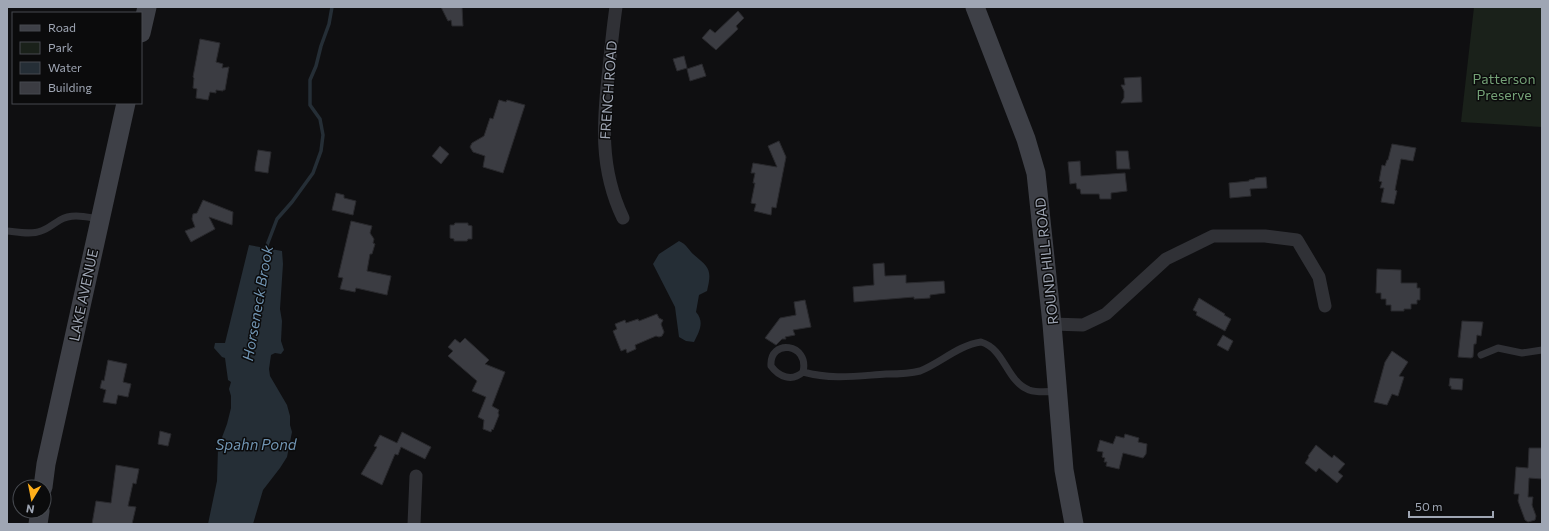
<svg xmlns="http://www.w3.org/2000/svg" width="1549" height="531" viewBox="0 0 1549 531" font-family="Commissioner,sans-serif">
	<rect width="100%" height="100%" fill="#0f0f11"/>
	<!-- green -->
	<path fill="#1a211a" d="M1474,7h68v120l-81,-5z"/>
	<!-- water -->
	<path fill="#252e36" d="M679,241c7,3 9,8 14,13 17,14 19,16 14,37l-8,4 -3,17c9,10 3,20 -2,30l-8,-1 -7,-4 -4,-30 -22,-43 6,-10z
		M249,245l33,6 1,13 -3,45 2,12 -1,20 3,9 -3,4 -6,-1 -4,2 -2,14 1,7 17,29 3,11v9l2,7 -5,25 -7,11 -17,22 -10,34h-45l9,-43 1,-33 9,-24 4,-16v-12l-2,-7 2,-7 -3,-2 -3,-22 -3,-1 -8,-9 1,-5h10z"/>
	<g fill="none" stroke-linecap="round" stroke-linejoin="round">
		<!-- stream -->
		<path stroke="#252e36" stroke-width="3.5" d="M264,253l13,-34 15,-17 21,-29 8,-22 2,-16 -3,-16 -10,-14v-25l6,-14 5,-20 8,-22 3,-17"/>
	</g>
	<!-- building -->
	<path fill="#3b3c42" stroke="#29292d" d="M441,7h21l1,19h-11l-1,-6 -3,1z
		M738,11l6,7 -8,8 2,3 -22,21 -14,-12 8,-9 5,4z
		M200,39l20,4 -4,19 7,2 -1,4 7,-1 -4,23h-2v1l-7,-1v3l-6,-1 -2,8 -12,-2 1,-9 -4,-1 1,-10 -1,-1z
		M684,56l3,12 -10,3 -4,-12z
		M702,64l4,12 -16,5 -3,-12z
		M1141,77l1,25 -21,1 3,-5v-7l-3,-6h4l-1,-7z
		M499,100l7,2 1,-2 18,5 -22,68 -20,-6 2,-11 -12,-4 -3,-5 2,-4 12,-7 6,-18 3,1z
		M779,141l7,16 -10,51 -4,-1 -1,8 -17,-4 2,-7 -5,-1 4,-20h-2l2,-10h-4l2,-10 24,4 -9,-21z
		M1392,144l24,4 -3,13 -12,-2 -6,31 2,1 -3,13 -13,-2 3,-14h-4l2,-6 -3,-1 3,-16 3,1 2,-6h1z
		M440,146l9,8 -8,10 -9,-8z
		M258,150l13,2 -3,21 -13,-2v-4z
		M1116,151h12l2,18h-13z
		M1080,161l1,15 44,-3 2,18 -16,2v6h-11l-1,-5h-18l-1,-5h-3l-1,-6 -6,1 -2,-22z
		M1266,177l1,11 -17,1 1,7 -21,2 -1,-15 20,-2v-1l6,-1v-1z
		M336,193l8,2v3l12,3 -3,14 -21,-5z
		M203,200l30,12 -1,13 -23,-8 6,12 -24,13 -6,-11 10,-4 -3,-8 1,-5 4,-1z
		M351,221l21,5 -2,7 4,6 -1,4 2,1 -3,10h-2l-3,17 24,5 -4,19 -31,-7 -1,4 -15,-3 3,-11 -5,-1z
		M455,223h13v2l4,1v13h-4l-1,2h-13v-2l-4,-1v-13h4z
		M884,263l1,13 21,-1v8l38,-2 1,12 -15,2v3l-16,1v-2l-60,5 -1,-15 21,-2 -1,-21z
		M1377,269l24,1v13h16v5h3v12h-3v4h-6v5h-7v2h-13v-6h-5v-6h-5v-6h-5z
		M1199,298l26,16 -1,1 7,4 -6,12 -29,-16 1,-3 -4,-2z
		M805,300l6,27 -18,3 2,5 -10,2 1,2h-4l-6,6 -11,-7 15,-20 16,-3 -2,-13z
		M657,314l2,4 4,2 -2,4 3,8 -2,4 -3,1 -3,-1 -21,9 1,4 -9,4 -1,-4 -5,2 -8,-20 4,-2 -2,-5 10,-4 1,3 12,-4 1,2z
		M1462,321l21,1 -2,14 -4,-1 -1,9h-2l-1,13 -2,1 -13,-1z
		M1223,335l10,6 -5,10 -11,-6z
		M465,338l24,22 -4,4 20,8 -13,34 7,4 -1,3 1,2 -6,15 -1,-1 -1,3 -8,-3 1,-9 -6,-3 8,-20 -14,-6 5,-10 -29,-25 5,-5 -5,-4 7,-8 5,4z
		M1392,351l16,11 -9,14 5,1 -6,19 -6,-2 -5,11 -13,-3 11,-40z
		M108,360l19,4 -4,18 8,2 -3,13 -10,-2 -2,9 -13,-2 3,-12 -6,-2 2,-8 2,1z
		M1450,378l13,1 -1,11 -11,-1v-3h-2z
		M160,431l11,3 -3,12 -10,-2z
		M402,432l29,15 -6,12 -24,-12 -3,8 -3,-1 -13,31 -21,-11 16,-27 -3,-1 6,-11 17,8z
		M1125,434l14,4 -1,4 9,2 -1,10 -3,4 -20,-5 -4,16 -13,-3 1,-4h-3l1,-4 -3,-1 1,-5 -6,-1 3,-11 13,4 3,-8 8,2z
		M1316,445l16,13 2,-3 11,9 -7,8 5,4 -6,7 -18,-15 -3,4 -11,-9 4,-6 -1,-1z
		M1529,448h13v31l-13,-1 -1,19h5l-1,8 4,11 -1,4 -7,2 -3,-2 -7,-19 1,-7h-5l2,-27 12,1z
		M116,465l23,4 -3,15 -3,-1 -5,23 8,1 -4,17h-40l4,-23 15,2z"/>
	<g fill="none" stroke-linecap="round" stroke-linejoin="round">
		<!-- lane -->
		<path stroke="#303136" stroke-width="7" d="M7,231c11,1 24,4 34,0 7,-2 12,-7 19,-11 12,-7 26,-3 39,-1
			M1481,355l17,-7 24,5 20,-3
			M803,372c7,-29 -34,-34 -32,-6 8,11 21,16 32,6 30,8 53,4 83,2 11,0 23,0 34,-3 20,-8 39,-26 61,-29 24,7 25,39 48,48 9,3 19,2 28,1"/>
		<!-- street -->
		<path stroke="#303136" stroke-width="13" d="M616,7c-3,20 -5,41 -7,61 -6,53 -10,100 14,150
			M1052,324l31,1 23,-11 60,-55 47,-23h52l32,4 22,37 6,29
			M414,524l2,-48"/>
		<!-- secondary -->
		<path stroke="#3e4047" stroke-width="19" d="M975,7l51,132 10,34 16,151 12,146 10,54
			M141,33l6,-26
			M43,487l3,-23 80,-361
			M38,524l2,-13"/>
	</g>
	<g text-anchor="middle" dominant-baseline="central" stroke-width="3" stroke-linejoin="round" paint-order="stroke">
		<!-- park labels -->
		<g font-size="14" fill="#74a176" stroke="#0b0b0c">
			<text x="1504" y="78">Patterson<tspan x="1504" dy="16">Preserve</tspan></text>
		</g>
		<!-- street labels -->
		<g font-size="14" fill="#9fa6b4" stroke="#0b0b0c">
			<text transform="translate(608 90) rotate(-86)">FRENCH ROAD</text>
			<text transform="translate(1046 261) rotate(-96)">ROUND HILL ROAD</text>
			<text transform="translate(83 295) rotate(-78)">LAKE AVENUE</text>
		</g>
		<!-- water labels -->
		<g font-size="15" font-style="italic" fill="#7195b3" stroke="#0b0b0c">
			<text transform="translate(257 303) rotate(-80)">Horseneck Brook</text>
			<text x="256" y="444">Spahn Pond</text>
		</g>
	</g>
	<!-- border -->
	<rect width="1549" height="531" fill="none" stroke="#9fa6b4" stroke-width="16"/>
	<!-- legend -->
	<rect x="12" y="12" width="130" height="92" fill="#0b0b0c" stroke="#46494f"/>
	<rect x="20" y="25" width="20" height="6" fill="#3e4047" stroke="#46494f"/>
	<text x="48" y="32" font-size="12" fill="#9fa6b4">Road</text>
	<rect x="20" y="42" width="20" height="12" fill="#1a211a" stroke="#46494f"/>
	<text x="48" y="52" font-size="12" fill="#9fa6b4">Park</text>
	<rect x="20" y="62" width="20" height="12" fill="#252e36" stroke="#46494f"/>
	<text x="48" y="72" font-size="12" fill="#9fa6b4">Water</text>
	<rect x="20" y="82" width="20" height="12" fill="#3b3c42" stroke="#46494f"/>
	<text x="48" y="92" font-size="12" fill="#9fa6b4">Building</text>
	<!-- north arrow -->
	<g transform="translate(32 499) rotate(190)"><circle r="19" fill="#0b0b0c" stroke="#46494f"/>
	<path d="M0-3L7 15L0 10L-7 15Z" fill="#ffaf1a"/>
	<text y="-6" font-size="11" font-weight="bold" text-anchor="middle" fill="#9fa6b4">N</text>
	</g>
	<!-- scale -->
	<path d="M1409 511v6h84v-6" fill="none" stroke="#9fa6b4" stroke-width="2"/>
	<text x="1415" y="511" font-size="12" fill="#9fa6b4" stroke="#0b0b0c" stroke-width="3" paint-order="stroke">50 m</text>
</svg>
